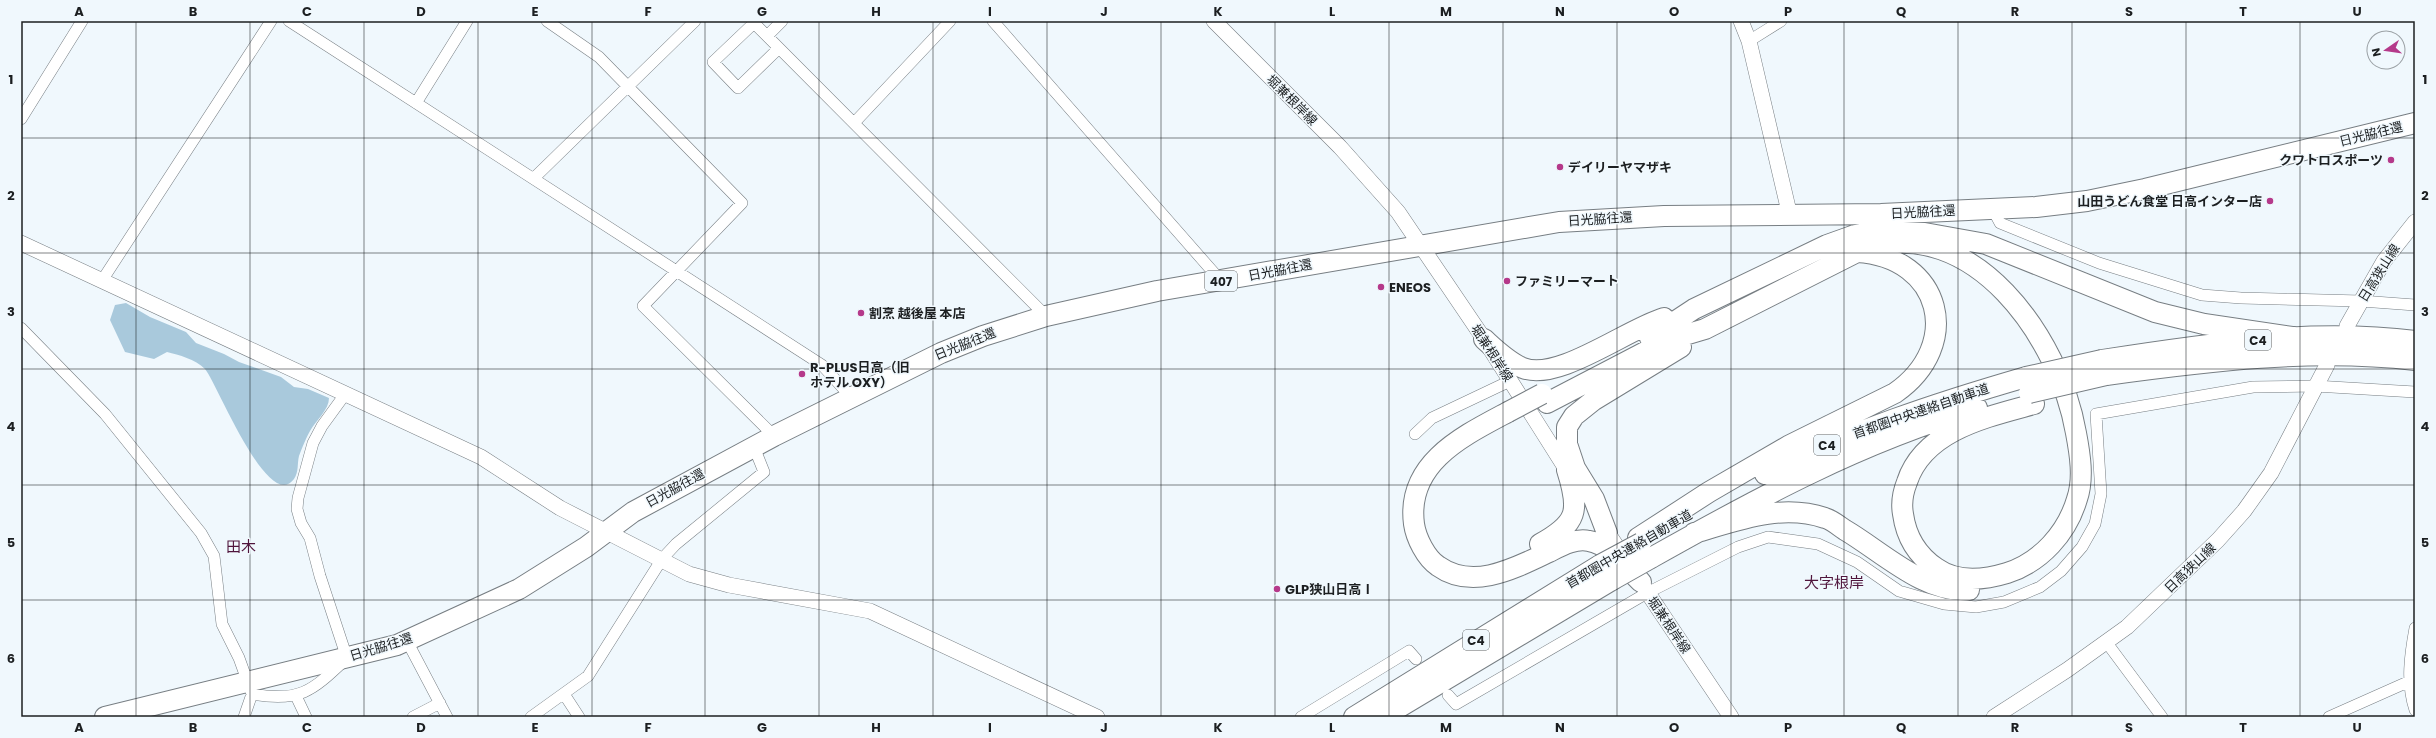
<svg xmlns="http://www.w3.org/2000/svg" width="2436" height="738" viewBox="0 0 2436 738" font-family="Poppins,'Noto Sans JP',sans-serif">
	<rect width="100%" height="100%" fill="#f0f8fd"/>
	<!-- green -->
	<path fill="#a9c9dc" d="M126,303l24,14 36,15 10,11 28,11 15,8 42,15 13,10 14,2 21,9c0,12 -13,22 -19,33 -4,7 -8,17 -11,25 -2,8 0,16 -5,23 -26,35 -78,-98 -89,-110 -10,-10 -26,-14 -38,-17l-13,7 -29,-7 -15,-32 5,-15z"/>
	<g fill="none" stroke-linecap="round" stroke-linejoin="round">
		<!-- street casing -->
		<g stroke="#777e83" stroke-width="12">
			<path id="street" d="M289,21l533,344 30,33
				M547,21l52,36 143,146 -99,103 131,130
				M752,21l294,295
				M993,21l228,260
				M754,23l-41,39 25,26 40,-39
				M767,36l15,-15
				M1749,41l32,-20
				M416,103l51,-82
				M21,119l61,-98
				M854,123l96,-102
				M534,178l161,-157
				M1992,208l8,15 99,40 103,32 39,3 120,3 54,4
				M103,279l168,-258
				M21,328l84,86 96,119 13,23 8,68 17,34 13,36 -8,23
				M1415,434l17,-16 78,-37
				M2415,628c-5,27 -9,55 0,82
				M407,641l40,76
				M2107,643l55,74
				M252,694c49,9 61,-4 95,-36l-27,-82 -10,-38 -9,-15 -4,-14 1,-11 15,-55 9,-17 24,-33
				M564,694l15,23
				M1448,695l8,9 191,-111 91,-46 30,-10 50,7 39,18 42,29 45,13 32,3 28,-5 36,-15 21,-16 21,-24 13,-23 6,-30 -5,-80 157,-27 62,-1 100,6
				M296,696l10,21
				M413,717l27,-14
				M531,717l57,-41 74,-117 14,-15 88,-72 -10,-25
				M1301,717l108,-66 7,8
				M2329,717l81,-36"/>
		</g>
		<!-- secondary casing -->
		<g stroke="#777e83" stroke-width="16">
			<path id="secondary" d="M1214,21l126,126 58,65 86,127 89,141
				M1741,21l8,20 41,175
				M21,243l460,214 79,51 129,66 40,11 141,26 227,106
				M2347,326l37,-65 31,-39
				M1601,523l130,194
				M1994,717l73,-47 60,-43 91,-87 26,-29 27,-38 56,-108"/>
		</g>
		<!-- highway casing -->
		<g stroke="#777e83" stroke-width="22">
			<path id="highway" d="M1864,249c110,-36 196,91 212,184 4,21 8,46 1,66 -10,34 -36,63 -70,74 -23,7 -50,10 -71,-5 -19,-13 -30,-32 -33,-54 -2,-11 0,-22 4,-32 17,-52 80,-65 127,-78
				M1650,338l44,-29 133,-64 28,-10 31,-5h22l78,14 169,68 49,12 95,14
				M1484,339c11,10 24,23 39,29 35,14 104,-39 141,-50
				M2102,360c102,-16 210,-32 313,-19
				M2106,375c102,-14 206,-27 309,-15
				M1547,403l121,-63 37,-11 152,-77c85,5 107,93 38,141l-105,52 -81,47 -71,46
				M1508,412c-45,24 -102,51 -94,112 2,14 12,34 24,42 35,25 77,2 111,-14 12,-6 26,-14 40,-11 21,3 38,28 52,41
				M1765,474c84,-42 171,-71 261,-97
				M1607,533l-13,-34 -19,-31 -8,-24v-17l7,-11 20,-16 87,-53
				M1694,533c42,-12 86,-30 131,-15 7,2 14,8 20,12 36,21 80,64 124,60
				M1540,544c38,-21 40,-33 27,-74
				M1651,558c105,-59 210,-116 326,-150
				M105,717l292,-72 122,-56 67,-42 47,-35 141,-76 167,-83 42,-17 63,-20 111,-25 402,-69 105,-6 217,-2 155,-7 51,-6 58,-12 270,-66
				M1354,717l246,-152
				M1383,717l229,-137"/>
		</g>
		<!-- street -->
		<use href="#street" stroke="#fff" stroke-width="11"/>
		<!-- secondary -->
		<use href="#secondary" stroke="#fff" stroke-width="15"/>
		<!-- highway -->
		<use href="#highway" stroke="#fff" stroke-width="20"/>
		<!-- highway-bridge casing -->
		<g stroke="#777e83" stroke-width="22" stroke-linecap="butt">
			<path id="highway-bridge" d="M2026,377l76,-17
				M2029,393l77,-18
				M1508,412l34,-18
				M1600,565l41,-22
				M1612,580l39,-22"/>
		</g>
		<!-- highway-bridge -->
		<use href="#highway-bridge" stroke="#fff" stroke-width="20"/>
	</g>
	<!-- grid -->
	<path fill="none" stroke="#1c1f21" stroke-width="1" stroke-opacity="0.55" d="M136,21v696M250,21v696M364,21v696M478,21v696M592,21v696M705,21v696M819,21v696M933,21v696M1047,21v696M1161,21v696M1275,21v696M1389,21v696M1503,21v696M1617,21v696M1731,21v696M1844,21v696M1958,21v696M2072,21v696M2186,21v696M2300,21v696M21,138h2394M21,253h2394M21,369h2394M21,485h2394M21,600h2394"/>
	<!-- markers -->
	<g fill="#b5398a" stroke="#f0f8fd" stroke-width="1.5">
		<circle cx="2391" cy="160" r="4"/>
		<circle cx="1560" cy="167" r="4"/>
		<circle cx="2270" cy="201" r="4"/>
		<circle cx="1507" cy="281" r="4"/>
		<circle cx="1381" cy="287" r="4"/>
		<circle cx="861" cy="313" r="4"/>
		<circle cx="802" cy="374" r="4"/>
		<circle cx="1277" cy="589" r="4"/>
	</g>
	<g text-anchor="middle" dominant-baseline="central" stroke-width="3" stroke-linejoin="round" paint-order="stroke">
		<!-- shield labels -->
		<g fill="#f0f8fd" stroke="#5c6063" stroke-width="1">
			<rect x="1205" y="271" width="32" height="20" rx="3"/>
			<rect x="2245" y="330" width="26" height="20" rx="3"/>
			<rect x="1814" y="435" width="26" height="20" rx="3"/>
			<rect x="1463" y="630" width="26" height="20" rx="3"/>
		</g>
		<g font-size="12" font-weight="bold" fill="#1c1f21">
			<text x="1221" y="281">407</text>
			<text x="2258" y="340">C4</text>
			<text x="1827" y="445">C4</text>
			<text x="1476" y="640">C4</text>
		</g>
		<!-- street labels -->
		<g font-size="13" fill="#1c1f21" stroke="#f0f8fd">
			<text transform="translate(1292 100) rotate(45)">堀兼根岸線</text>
			<text transform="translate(2371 134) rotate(-14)">日光脇往還</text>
			<text transform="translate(1923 212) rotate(-3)">日光脇往還</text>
			<text transform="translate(1600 219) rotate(-4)">日光脇往還</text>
			<text transform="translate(1280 270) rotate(-11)">日光脇往還</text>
			<text transform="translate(2379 273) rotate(-58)">日高狭山線</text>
			<text transform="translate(965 344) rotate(-22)">日光脇往還</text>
			<text transform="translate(1492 353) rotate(57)">堀兼根岸線</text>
			<text transform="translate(1921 411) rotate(-19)">首都圏中央連絡自動車道</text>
			<text transform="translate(675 488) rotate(-29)">日光脇往還</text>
			<text transform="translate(1629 549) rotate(-30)">首都圏中央連絡自動車道</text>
			<text transform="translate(2190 568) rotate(-44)">日高狭山線</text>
			<text transform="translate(1669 625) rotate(56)">堀兼根岸線</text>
			<text transform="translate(381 647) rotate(-17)">日光脇往還</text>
		</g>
		<!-- poi labels -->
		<g font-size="13" font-weight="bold" fill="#1c1f21" stroke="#f0f8fd" text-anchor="start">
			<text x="2383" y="160" text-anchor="end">クワトロスポーツ</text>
			<text x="1568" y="167">デイリーヤマザキ</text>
			<text x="2262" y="201" text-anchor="end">山田うどん食堂 日高インター店</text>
			<text x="1515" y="281">ファミリーマート</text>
			<text x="1389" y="287">ENEOS</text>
			<text x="869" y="313">割烹 越後屋 本店</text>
			<text x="810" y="367">R-PLUS日高（旧<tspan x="810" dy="15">ホテル OXY）</tspan></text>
			<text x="1285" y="589">GLP狭山日高Ⅰ</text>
		</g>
		<!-- quarter labels -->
		<g font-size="15" fill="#50153c" stroke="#f0f8fd">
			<text x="241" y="546">田木</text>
			<text x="1834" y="582">大字根岸</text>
		</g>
	</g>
	<!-- border -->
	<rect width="2436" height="738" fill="none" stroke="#f0f8fd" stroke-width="44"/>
	<!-- north arrow -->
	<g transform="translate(2386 50) rotate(257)"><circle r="19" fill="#f0f8fd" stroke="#9ba1a5"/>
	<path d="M0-3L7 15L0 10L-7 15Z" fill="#b5398a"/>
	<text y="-6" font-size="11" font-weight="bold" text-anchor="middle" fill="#1c1f21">N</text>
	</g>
	<rect x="22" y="22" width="2392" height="694" fill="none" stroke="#1c1f21" stroke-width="1.5"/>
	<g font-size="13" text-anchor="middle" font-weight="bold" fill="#1c1f21">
		<text x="79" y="16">A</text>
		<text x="193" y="16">B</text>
		<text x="307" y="16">C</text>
		<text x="421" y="16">D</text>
		<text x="535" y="16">E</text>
		<text x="648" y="16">F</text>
		<text x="762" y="16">G</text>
		<text x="876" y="16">H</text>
		<text x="990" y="16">I</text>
		<text x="1104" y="16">J</text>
		<text x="1218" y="16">K</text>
		<text x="1332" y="16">L</text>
		<text x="1446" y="16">M</text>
		<text x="1560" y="16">N</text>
		<text x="1674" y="16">O</text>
		<text x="1788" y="16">P</text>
		<text x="1901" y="16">Q</text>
		<text x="2015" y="16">R</text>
		<text x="2129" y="16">S</text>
		<text x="2243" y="16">T</text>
		<text x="2357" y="16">U</text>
		<text x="11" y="84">1</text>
		<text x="2425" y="84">1</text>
		<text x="11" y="200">2</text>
		<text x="2425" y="200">2</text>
		<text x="11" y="316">3</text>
		<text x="2425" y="316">3</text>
		<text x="11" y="431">4</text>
		<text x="2425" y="431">4</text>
		<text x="11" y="547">5</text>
		<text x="2425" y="547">5</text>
		<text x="11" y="663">6</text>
		<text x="2425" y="663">6</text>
		<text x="79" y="732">A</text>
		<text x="193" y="732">B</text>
		<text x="307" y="732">C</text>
		<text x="421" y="732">D</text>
		<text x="535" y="732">E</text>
		<text x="648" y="732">F</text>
		<text x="762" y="732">G</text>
		<text x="876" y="732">H</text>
		<text x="990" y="732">I</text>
		<text x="1104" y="732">J</text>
		<text x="1218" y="732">K</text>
		<text x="1332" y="732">L</text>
		<text x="1446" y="732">M</text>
		<text x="1560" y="732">N</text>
		<text x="1674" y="732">O</text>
		<text x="1788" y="732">P</text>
		<text x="1901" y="732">Q</text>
		<text x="2015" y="732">R</text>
		<text x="2129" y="732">S</text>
		<text x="2243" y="732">T</text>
		<text x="2357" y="732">U</text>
	</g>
</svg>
